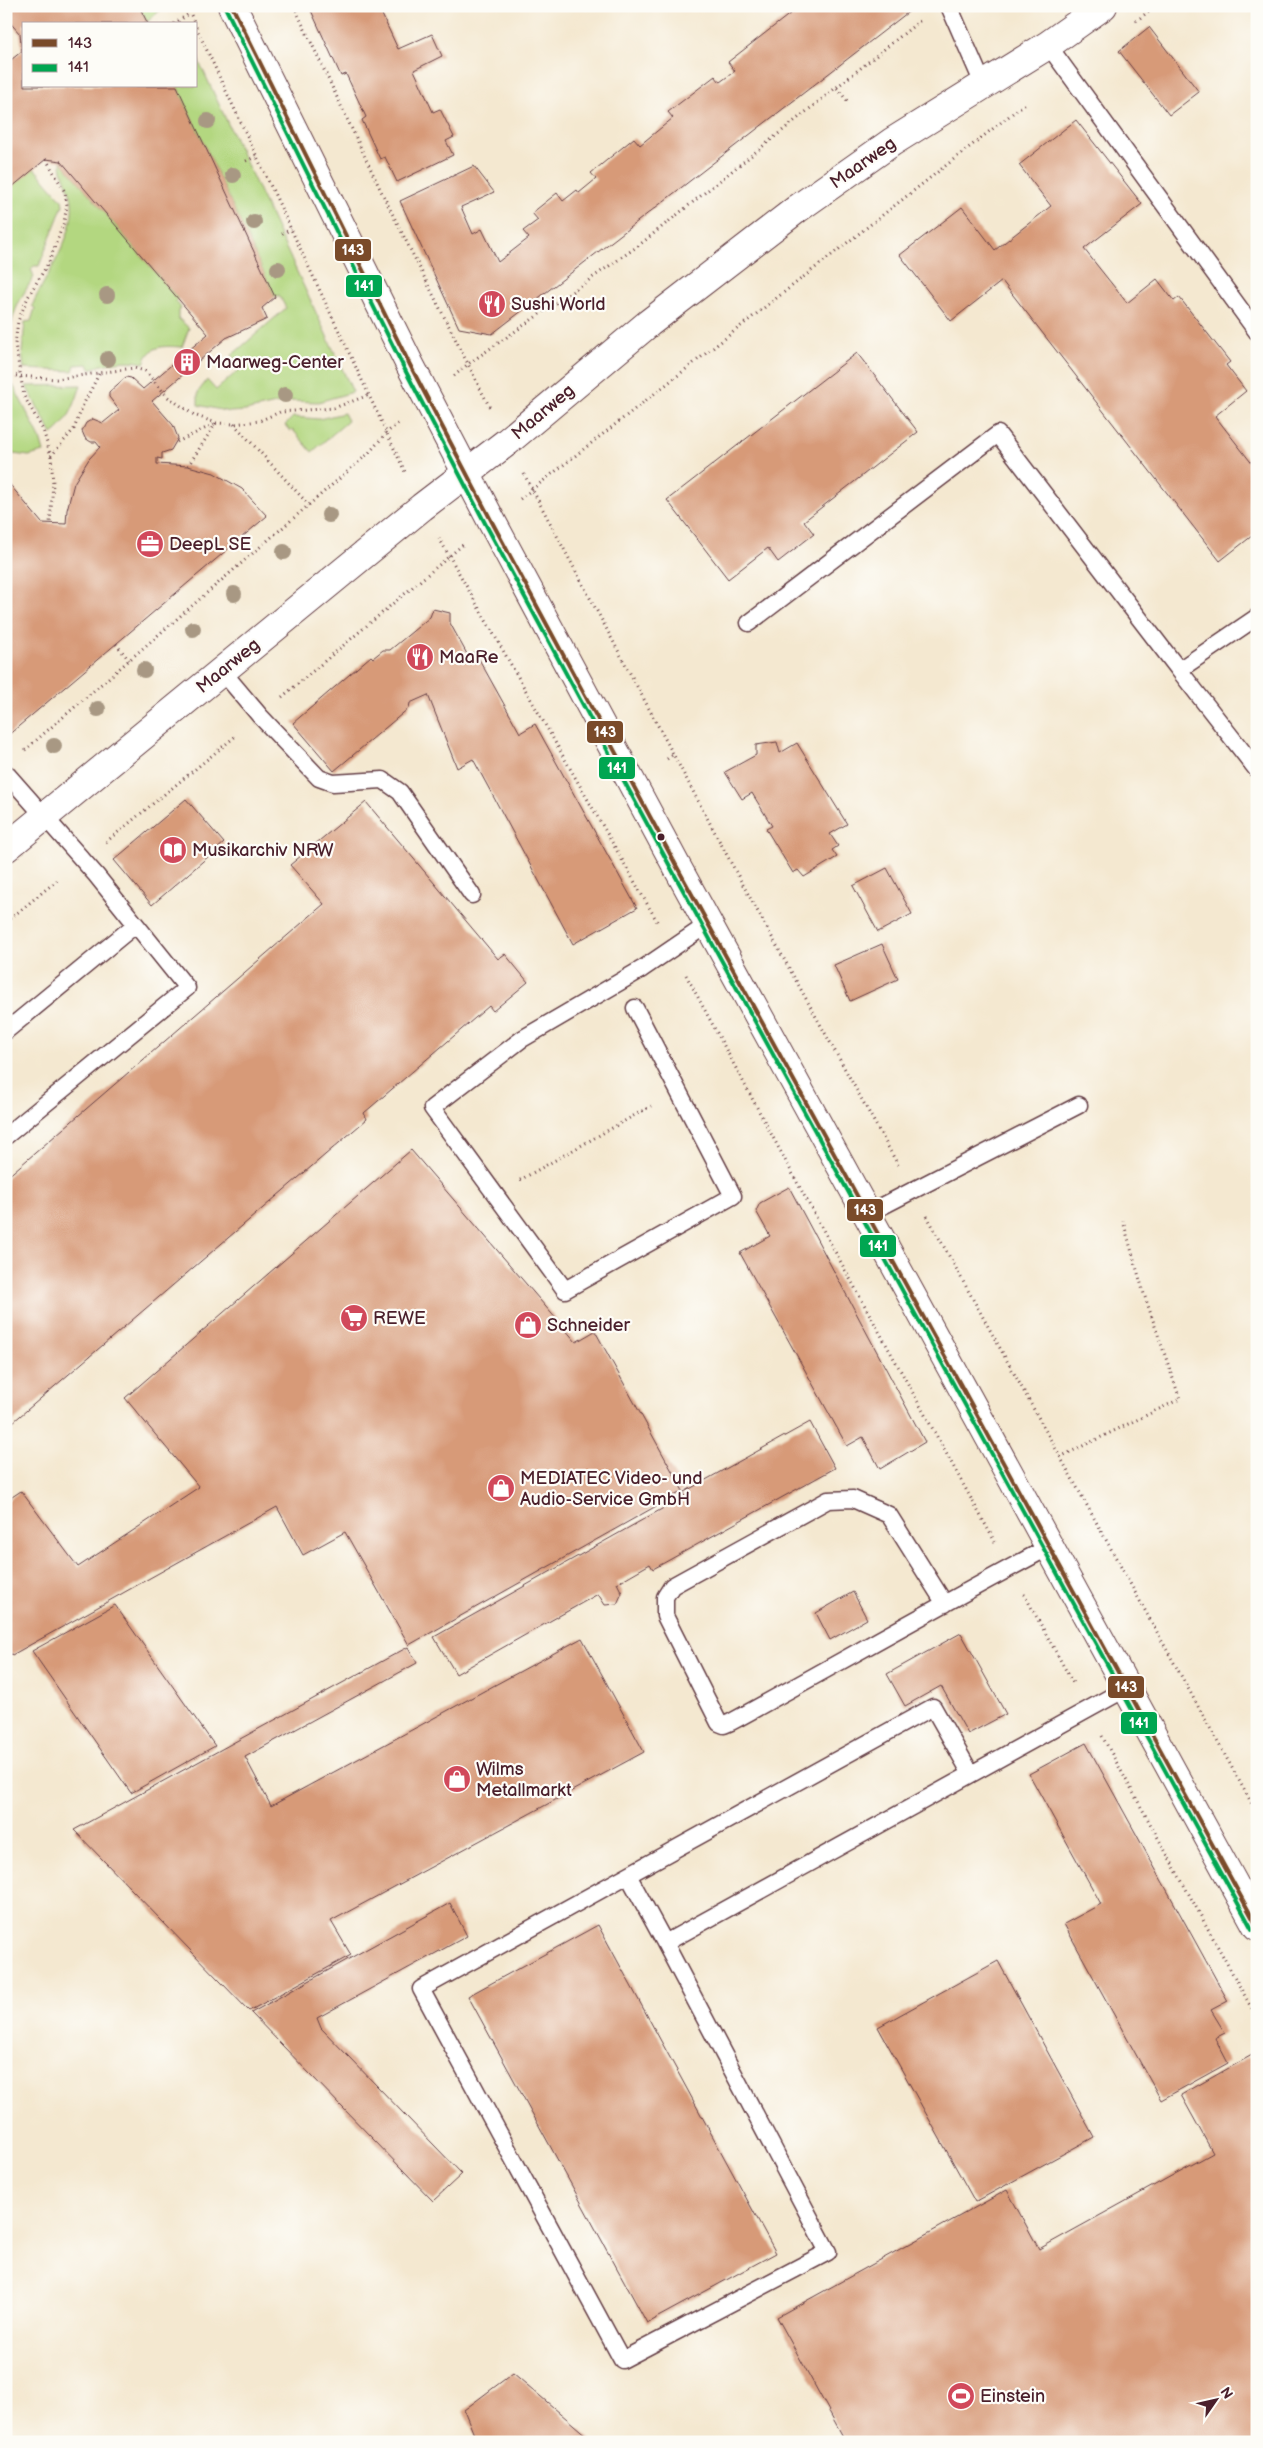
<svg xmlns="http://www.w3.org/2000/svg" width="1263" height="2448" viewBox="0 0 1263 2448" font-family="'Balsamiq Sans',sans-serif">
	<rect width="100%" height="100%" fill="#fdfcf7"/>
	<filter id="ink" filterUnits="userSpaceOnUse"><feTurbulence type="fractalNoise" baseFrequency=".02" numOctaves="2"/><feDisplacementMap in="SourceGraphic" scale="10" xChannelSelector="R" yChannelSelector="G"/><feConvolveMatrix kernelMatrix="1 2 1 2 8 2 1 2 1" color-interpolation-filters="sRGB"/></filter>
	<filter id="wash" filterUnits="userSpaceOnUse"><feTurbulence type="fractalNoise" baseFrequency=".0096" numOctaves="4" result="noise"/><feDisplacementMap in="SourceGraphic" scale="20" xChannelSelector="R" yChannelSelector="G"/><feGaussianBlur stdDeviation="1.12" result="paint"/><feColorMatrix in="noise" values="0 0 0 0 0 0 0 0 0 0 0 0 0 0 0 0 0 1.4 0 .05"/><feComposite in="paint" operator="in"/></filter>
	<g filter="url(#wash)">
		<rect width="100%" height="100%" fill="#f4e8d0"/>
		<!-- green -->
		<path fill="#b3d780" stroke="#7e7b56" d="M139,6h26l-18,16z
			M196,55l157,337 -35,10 -29,-1 -44,10 -15,1 -32,-7v-13l9,-12 9,10 25,-22 -9,-13 54,-47 -7,-13 -4,2 -98,-211h19z
			M61,161l117,138 -2,2 5,7 -3,3v7l11,10 -7,19c-18,-1 -31,-3 -38,16 -20,-4 -34,-1 -54,6l-2,-5 -13,1 -2,6 -49,-2 -2,-17 3,-30 6,-1 4,-13 -3,-2c14,-33 43,-67 40,-104 -1,-14 -12,-28 -11,-41z
			M34,168l28,32 1,5 -24,61h-5l-3,3 3,8c-23,35 -26,48 -24,89h-4v-174z
			M6,384l7,1 27,53 4,14 -15,4 -23,-3z
			M81,385c-6,19 -12,37 -29,49l-26,-48z
			M344,413l4,8 -36,31 -19,-22 -3,1 -5,-6 8,-8 26,2z"/>
		<g id="blocks">
			<!-- building -->
			<path fill="#d79a78" d="M6,6h133l9,18h-124v62h153l98,211 -13,11 5,11 -41,19 -74,63 21,24 5,13 -7,12 -9,3v6l-5,-1v6l31,2 26,7 28,16 25,27 -261,221v-257l36,43 24,1 1,-14 7,-27 15,-24 11,-12 -4,-5h-5l-6,-4 -3,-7 4,-8 7,-4 10,4 16,-13 -10,-13v-5l17,-15 5,1 12,11 65,-55 -147,-173 -15,-2 -40,33v-128l16,-13 -2,-17 -14,-16z
				M309,6h69l20,43 34,-15 10,22 -28,14 19,42 7,-3 14,28 -8,4 7,14 -56,27 -12,-25 -5,2 -18,-39 4,-3 -20,-43 -5,2z
				M800,6h116l-424,328 -33,-6 -59,-127 74,-35 20,26 -33,15 12,27 9,-5 16,33 31,-24 -6,-7 15,-11 -6,-7 25,-20 6,8 14,-11 2,3 17,-14 -5,-6 43,-35 6,7 33,-27 -5,-6 47,-36 5,6 15,-11 -7,-9z
				M1149,27l50,65 -30,23 -50,-64z
				M1076,120l66,84 -58,45 43,54 30,-24 17,22 5,-4 51,65 -4,3 20,26 -31,25 42,54v62l-37,29 -218,-280 -51,40 -51,-66 62,-48 33,43 56,-44 -32,-41z
				M857,353l61,79 -114,89 10,13 -36,28 -10,-14 -40,31 -61,-79z
				M433,609l17,4v10l18,33 7,-4 45,81 15,-9 102,184 -64,36 -100,-185 -16,9 -29,-73 -18,8 -1,5 -75,63 -41,-48 78,-67 2,2 10,-8h7l40,-33z
				M777,742l3,11 17,-10 50,81 -17,10 8,12 -6,4 5,7 -33,20 -6,-7 -5,3 -27,-44 6,-3 -20,-33 -10,6 -17,-27 31,-17v-10z
				M186,799l38,44 -72,62 -38,-45z
				M366,802l132,157 7,-5 23,28 -35,29 -4,-5 -125,107 3,6 -361,309v-250l318,-274 -34,-39z
				M887,868l25,46 -34,18 -25,-46z
				M882,944l16,35 -48,22 -16,-36z
				M411,1150l165,192 19,-11 88,160 -274,154 -64,-113 -42,23 -26,-48 -265,148 -6,-7v-147l15,-10 57,76 121,-80 -74,-89z
				M789,1187l136,255 -45,27 -17,-32 -16,9 -107,-193 30,-17 -14,-25 4,-8z
				M810,1422l25,46 -182,101 -3,-5 -33,19 5,10 -5,11 -12,1 -7,-11 -142,80 -22,-37 251,-141 -1,-4z
				M853,1592l14,27 -37,21 -14,-27z
				M115,1605l100,141 -84,47 -99,-142z
				M961,1633l45,81 -38,20 -27,-48 -36,20 -18,-32z
				M582,1638l62,114 -313,169 20,34 -102,56 -175,-181 334,-183 9,16 -172,94 26,49z
				M1086,1743l142,258 -17,9 14,23 -10,5 13,25 -67,37 -97,-176 37,-20 -72,-130z
				M450,1903l17,33 -150,82 4,10 141,146 -29,27 -182,-188z
				M598,1925l178,328 -129,70 -179,-327z
				M998,1961l96,176 -119,65 -97,-175z
				M1252,2055l5,8v379h-114l-3,-5 -9,5h-285l-69,-125 230,-127 32,59 174,-96 -32,-58z
				M513,2373l81,69h-117l-13,-32z"/>
		</g>
	</g>
	<g filter="url(#ink)">
		<use href="#blocks" fill-opacity="0" stroke="#643d44" stroke-width="1"/>
		<g fill="none" stroke-linecap="round" stroke-linejoin="round">
			<!-- service casing -->
			<g stroke="#643d44" stroke-width="19">
				<path id="service" d="M949,6l34,78
					M1048,45l209,287
					M749,623l249,-189 181,236 78,-53
					M1179,670l78,100
					M222,671l38,45 59,62 14,5 50,-3 17,12 72,103
					M6,773l90,102 91,113 -181,148
					M635,1008l98,188 -168,94 -133,-182 90,-69 120,-70 66,-45
					M6,1031l129,-106
					M867,1214l212,-109
					M945,1604l-56,-89 -36,-16 -25,1 -156,86 -7,11v19l54,107 5,2 7,-3c106,-58 211,-118 318,-175
					M628,1875l305,-168 38,67
					M665,1943l-37,-68 -207,114 201,371 206,-108 -163,-309 462,-255"/>
			</g>
			<!-- secondary casing -->
			<g stroke="#643d44" stroke-width="30">
				<path id="secondary" d="M232,6l178,359 82,157 185,345 580,1059
					M6,848l416,-341 85,-65 142,-119 148,-114 95,-67 156,-97 55,-39"/>
			</g>
			<!-- path -->
			<path stroke="#643d44" stroke-width="3" stroke-dasharray="1 4" stroke-linecap="butt" d="M187,6l8,18
				M294,6l88,187 109,217
				M1136,21l20,-15
				M174,24l16,-11
				M196,27l210,447
				M837,88l11,14
				M46,159l19,33 2,13 -3,17 -15,40 -21,35 -10,24 -3,23 9,52 19,34 8,26 2,27 -3,40
				M246,161l11,-5
				M282,234l9,-5
				M6,375l50,4 78,-11 11,3 23,26 26,18 22,8 18,1 25,-3 21,-9 54,-4 35,-13
				M454,376l14,-12 170,-118 284,-227
				M234,424l75,81
				M177,442l38,-18
				M51,456l23,-27 9,-24 16,-31
				M188,466l28,-43
				M524,474l213,400 161,291
				M520,499l507,-397
				M439,538l219,385
				M116,644l13,16
				M282,697l183,-154
				M25,750l344,-297 17,-20 14,-11
				M667,759l7,-5
				M106,842l131,-107
				M6,922l54,-44
				M686,975l119,222 190,345
				M520,1180l131,-74
				M927,1216l330,597
				M1060,1457l120,-58 -36,-105 -21,-73
				M1024,1594l50,91
				M1102,1736l155,282"/>
			<!-- service -->
			<use href="#service" stroke="#fff" stroke-width="16"/>
			<!-- secondary -->
			<use href="#secondary" stroke="#fff" stroke-width="28"/>
			<!-- bus-1 casing -->
			<g stroke="#fdfcf7" stroke-width="8">
				<path id="bus-1" d="M232,6l178,359 82,157 185,345 580,1059"/>
			</g>
			<!-- bus-2 casing -->
			<g stroke="#fdfcf7" stroke-width="8">
				<path id="bus-2" d="M226,9l178,359 82,157 186,345 580,1059"/>
			</g>
			<!-- bus-1 -->
			<use href="#bus-1" stroke="#7a4b2a" stroke-width="4"/>
			<!-- bus-2 -->
			<use href="#bus-2" stroke="#00a651" stroke-width="4"/>
		</g>
		<!-- trees -->
		<g fill="#a89883">
			<circle cx="208" cy="121" r="8"/>
			<circle cx="233" cy="175" r="8"/>
			<circle cx="254" cy="222" r="8"/>
			<circle cx="278" cy="269" r="8"/>
			<circle cx="107" cy="295" r="8"/>
			<circle cx="108" cy="359" r="8"/>
			<circle cx="285" cy="395" r="8"/>
			<circle cx="329" cy="515" r="8"/>
			<circle cx="284" cy="552" r="8"/>
			<circle cx="234" cy="594" r="8"/>
			<circle cx="193" cy="629" r="8"/>
			<circle cx="144" cy="670" r="8"/>
			<circle cx="98" cy="709" r="8"/>
			<circle cx="54" cy="746" r="8"/>
		</g>
	</g>
	<!-- icons -->
	<defs>
		<g id="restaurant-disc" transform="scale(1.4375)"><circle r="9.5" fill="#d1495b" stroke="#fdfcf7"/><path d="M-5-6h1v4h1v-4h1v4h1v-4h1v5L-1.5 .5V6h-2V.5L-5-1ZM5-6V6H3V1.5H1.5Q1.5-4 5-6Z" fill="#fff"/></g>
		<g id="building-disc" transform="scale(1.4375)"><circle r="9.5" fill="#d1495b" stroke="#fdfcf7"/><path d="M-4-6H4V6H1V3H-1V6H-4ZM-2.5-4.3h1.7v1.8h-1.7ZM.8-4.3h1.7v1.8H.8ZM-2.5-1h1.7V.8h-1.7ZM.8-1h1.7V.8H.8Z" fill="#fff"/></g>
		<g id="office-disc" transform="scale(1.4375)"><circle r="9.5" fill="#d1495b" stroke="#fdfcf7"/><path d="M-6-3h4V-5.5h4V-3h4V5H-6ZM-1-4.5V-3h2v-1.5ZM-6 0V1H6V0Z" fill="#fff"/></g>
		<g id="library-disc" transform="scale(1.4375)"><circle r="9.5" fill="#d1495b" stroke="#fdfcf7"/><path d="M-6-4Q-3-5.5-.7-3.5V5Q-3 3-6 4ZM6-4Q3-5.5 .7-3.5V5Q3 3 6 4Z" fill="#fff"/></g>
		<g id="supermarket-disc" transform="scale(1.4375)"><circle r="9.5" fill="#d1495b" stroke="#fdfcf7"/><path d="M-6-5.5h2.5l.6 2H6L4.5 2H-2.5L-4.4-4H-6ZM-1.5 3.2a1.3 1.3 0 1 0 .1 0ZM3 3.2a1.3 1.3 0 1 0 .1 0Z" fill="#fff"/></g>
		<g id="shop-disc" transform="scale(1.4375)"><circle r="9.5" fill="#d1495b" stroke="#fdfcf7"/><path d="M-5-2.5h2.3a2.7 3.5 0 0 1 5.4 0H5L5.5 6h-11ZM-1.5-2.5h3a1.5 2.3 0 0 0-3 0Z" fill="#fff"/></g>
		<g id="stadium-disc" transform="scale(1.4375)"><circle r="9.5" fill="#d1495b" stroke="#fdfcf7"/><path d="M0-5a6.5 5 0 1 0 0 10a6.5 5 0 1 0 0-10ZM-3.5-1.8h7v3.6h-7Z" fill="#fff"/></g>
	</defs>
	<g fill-rule="evenodd">
		<use href="#restaurant-disc" x="492" y="304"/>
		<use href="#building-disc" x="187" y="362"/>
		<use href="#office-disc" x="150" y="544"/>
		<use href="#restaurant-disc" x="420" y="657"/>
		<use href="#library-disc" x="173" y="850"/>
		<use href="#supermarket-disc" x="354" y="1318"/>
		<use href="#shop-disc" x="528" y="1325"/>
		<use href="#shop-disc" x="501" y="1488"/>
		<use href="#shop-disc" x="457" y="1779"/>
		<use href="#stadium-disc" x="961" y="2396"/>
	</g>
	<!-- markers -->
	<circle fill="#4a1f2b" stroke="#fdfcf7" stroke-width="2" cx="661" cy="837" r="4.5"/>
	<g text-anchor="middle" dominant-baseline="central" stroke-width="4.5" stroke-linejoin="round" paint-order="stroke">
		<!-- street labels -->
		<g font-size="18" fill="#4a1f2b" stroke="#fdfcf7">
			<text transform="translate(863 163) rotate(-35)">Maarweg</text>
			<text transform="translate(543 412) rotate(-40)">Maarweg</text>
			<text transform="translate(228 666) rotate(-39)">Maarweg</text>
		</g>
		<!-- poi labels -->
		<g font-size="18" fill="#4a1f2b" stroke="#fdfcf7" text-anchor="start">
			<text x="511" y="304">Sushi World</text>
			<text x="206" y="362">Maarweg-Center</text>
			<text x="169" y="544">DeepL SE</text>
			<text x="439" y="657">MaaRe</text>
			<text x="192" y="850">Musikarchiv NRW</text>
			<text x="373" y="1318">REWE</text>
			<text x="547" y="1325">Schneider</text>
			<text x="520" y="1478">MEDIATEC Video- und<tspan x="520" dy="21">Audio-Service GmbH</tspan></text>
			<text x="476" y="1769">Wilms<tspan x="476" dy="21">Metallmarkt</tspan></text>
			<text x="980" y="2396">Einstein</text>
		</g>
	</g>
	<g stroke="#fdfcf7" stroke-width="2">
		<rect x="334" y="238" width="38" height="24" rx="5" fill="#7a4b2a"/>
		<rect x="345" y="274" width="38" height="24" rx="5" fill="#00a651"/>
		<rect x="586" y="720" width="38" height="24" rx="5" fill="#7a4b2a"/>
		<rect x="598" y="756" width="38" height="24" rx="5" fill="#00a651"/>
		<rect x="846" y="1198" width="38" height="24" rx="5" fill="#7a4b2a"/>
		<rect x="859" y="1234" width="38" height="24" rx="5" fill="#00a651"/>
		<rect x="1107" y="1675" width="38" height="24" rx="5" fill="#7a4b2a"/>
		<rect x="1120" y="1711" width="38" height="24" rx="5" fill="#00a651"/>
	</g>
	<g font-size="14" text-anchor="middle" font-weight="bold" fill="#fff">
		<text x="353" y="255">143</text>
		<text x="364" y="291">141</text>
		<text x="605" y="737">143</text>
		<text x="617" y="773">141</text>
		<text x="865" y="1215">143</text>
		<text x="878" y="1251">141</text>
		<text x="1126" y="1692">143</text>
		<text x="1139" y="1728">141</text>
	</g>
	<!-- margin -->
	<rect width="1263" height="2448" fill="none" stroke="#fdfcf7" stroke-width="25"/>
	<!-- legend -->
	<rect x="22" y="22" width="175" height="65" fill="#fdfcf7" stroke="#b5a4a5"/>
	<rect x="32" y="39" width="25" height="8" fill="#7a4b2a" stroke="#b5a4a5"/>
	<text x="68" y="48" font-size="15" fill="#4a1f2b">143</text>
	<rect x="32" y="64" width="25" height="8" fill="#00a651" stroke="#b5a4a5"/>
	<text x="68" y="72" font-size="15" fill="#4a1f2b">141</text>
	<!-- north arrow -->
	<g transform="translate(1216 2400) rotate(56)" stroke="#fdfcf7" stroke-width="4" paint-order="stroke">
	<path d="M0-4L9 19L0 12L-9 19Z" fill="#4a1f2b"/>
	<text y="-8" font-size="14" font-weight="bold" text-anchor="middle" fill="#4a1f2b">N</text>
	</g>
</svg>
